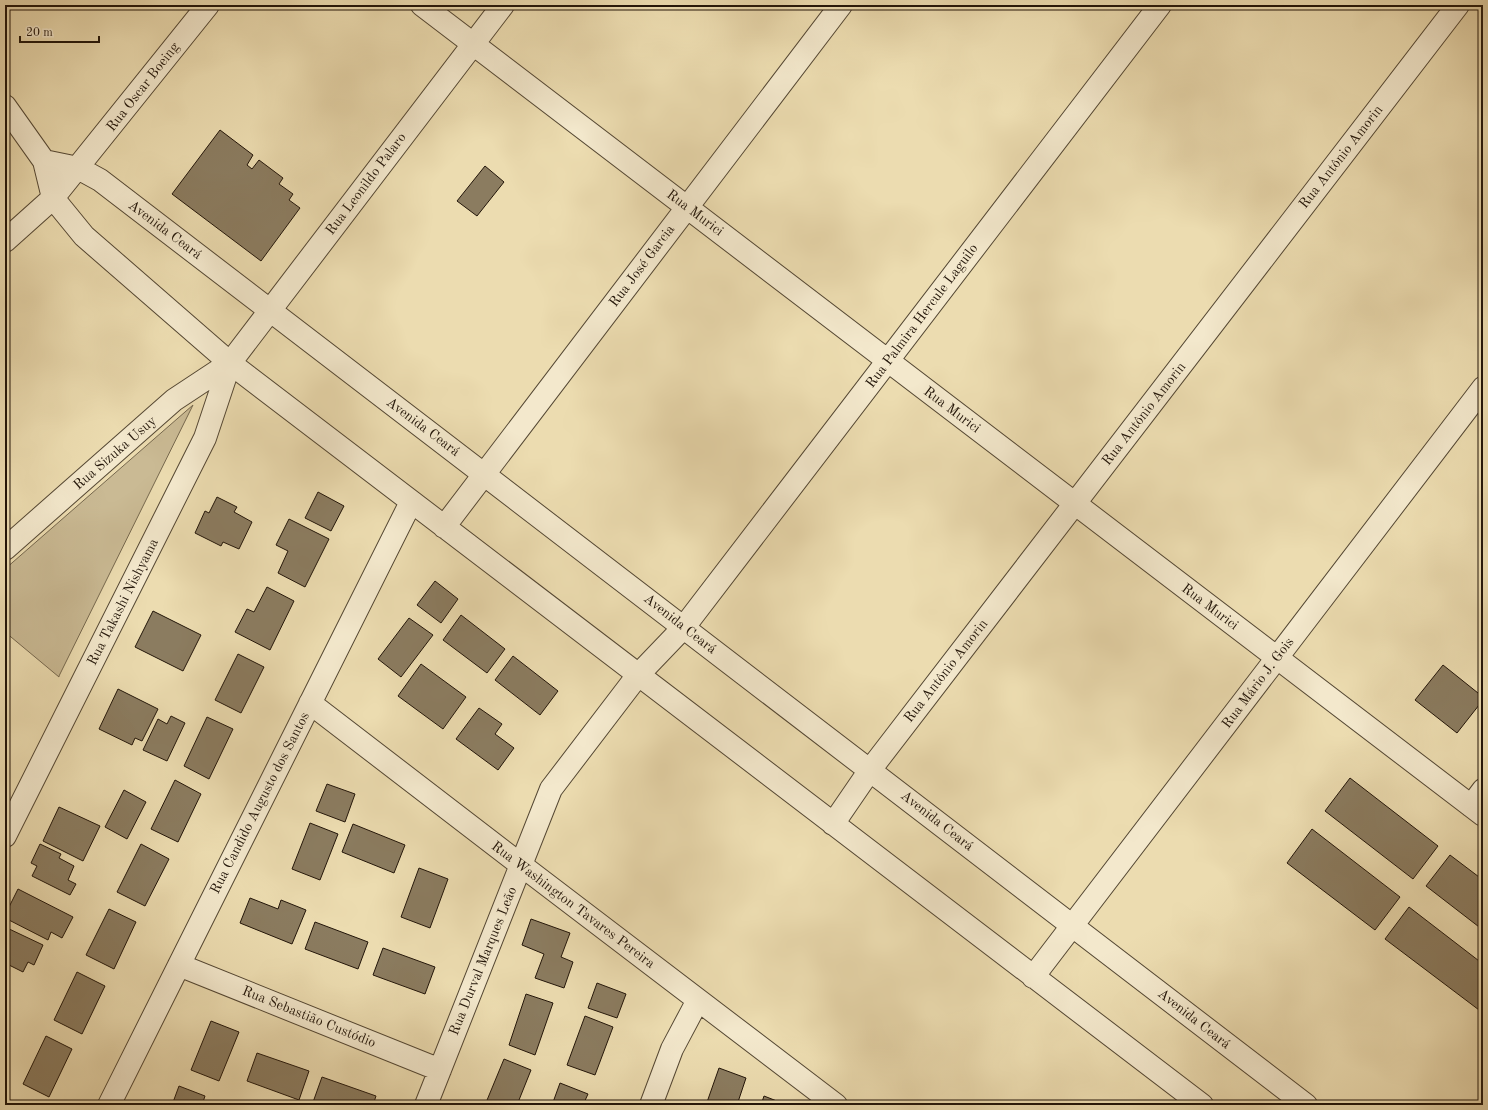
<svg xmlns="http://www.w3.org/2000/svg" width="1488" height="1110" viewBox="0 0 1488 1110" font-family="'Old Standard TT',serif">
	<rect width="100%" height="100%" fill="#ecdcb0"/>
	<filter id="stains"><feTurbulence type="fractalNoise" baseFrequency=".005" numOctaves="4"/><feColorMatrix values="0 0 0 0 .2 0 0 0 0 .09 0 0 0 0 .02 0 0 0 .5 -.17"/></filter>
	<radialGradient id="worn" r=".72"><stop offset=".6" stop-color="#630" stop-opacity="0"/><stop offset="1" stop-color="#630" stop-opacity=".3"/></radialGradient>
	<!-- green -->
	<path fill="#caba94" stroke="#76684e" d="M193,405l-134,271v1l-54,-45v-63z"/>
	<!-- building -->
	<path fill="#8b7c60" stroke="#221509" d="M220,130l33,25 -6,10 5,4 7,-9 24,18 -4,6 14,10 -4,6 11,8 -39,53 -89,-67z
		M485,166l19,16 -27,34 -20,-15z
		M318,492l26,14 -13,25 -26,-13z
		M217,497l20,10 -3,5 18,10 -13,27 -16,-7 -2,4 -26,-13 10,-22 4,2z
		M289,519l40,20 -24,48 -27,-14 10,-22 -12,-6z
		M435,581l23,18 -17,24 -24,-18z
		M267,587l27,14 -24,49 -35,-18 12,-23 7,3z
		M153,611l48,24 -18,36 -48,-24z
		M461,615l44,34 -18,24 -44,-33z
		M409,618l24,17 -32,42 -23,-18z
		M238,654l26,13 -23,46 -26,-13z
		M513,656l45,35 -18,24 -45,-35z
		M421,664l45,33 -23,32 -45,-33z
		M1443,665l40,32v3l-26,33 -42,-33z
		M118,689l40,20 -16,32 -7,-3 -3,7 -33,-16z
		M479,708l23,16 -7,10 19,14 -16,22 -42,-31z
		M171,716l14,7 -18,38 -24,-11 15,-31 9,5z
		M207,717l26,12 -24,50 -25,-13z
		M1350,778l88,68 -25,33 -88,-68z
		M175,780l26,14 -23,48 -27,-13z
		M327,784l28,10 -10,28 -29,-11z
		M124,790l22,12 -19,37 -22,-12z
		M59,807l41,19 -17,35 -40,-20z
		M310,823l28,11 -18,46 -28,-11z
		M353,824l52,21 -11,28 -52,-21z
		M1312,829l88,68 -25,33 -88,-67z
		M40,844l21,10 -2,4 15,8 -6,14 8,4 -6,11 -38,-19 5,-10 -6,-3z
		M141,844l28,15 -24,47 -28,-14z
		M1450,855l33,25v50l-57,-44z
		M419,868l29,11 -18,49 -29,-11z
		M18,889l55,28 -11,21 -11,-6 -3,8 -43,-22v-3z
		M250,898l28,11 3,-9 25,10 -14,34 -52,-21z
		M1409,907l74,57v49l-98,-74z
		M109,909l27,13 -22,47 -28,-14z
		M531,919l39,14 -9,24 12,5 -9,26 -29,-10 9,-24 -22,-9z
		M315,922l53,20 -10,27 -53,-20z
		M5,927l38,18 -9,20 -6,-3 -5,10 -18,-9v1z
		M383,948l52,19 -10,27 -52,-19z
		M77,972l28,14 -23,48 -28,-14z
		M597,983l29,11 -9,24 -29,-10z
		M526,994l27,9 -18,52 -26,-10z
		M585,1016l28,11 -18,48 -28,-10z
		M211,1021l28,11 -20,49 -28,-11z
		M46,1036l26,13 -23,48 -26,-13z
		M257,1053l52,18 -10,29 -52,-19z
		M504,1059l27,11 -14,35h-32z
		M719,1068l27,10 -9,27h-31z
		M322,1077l54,19 -3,9h-61z
		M560,1083l28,11 -5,11h-31z
		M179,1086l26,10 -3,9h-30z
		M764,1096l23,9h-26z"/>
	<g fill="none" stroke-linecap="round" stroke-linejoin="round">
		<!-- minor casing -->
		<g stroke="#544733" stroke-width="24">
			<path id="minor" d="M422,5l1061,810
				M5,106l39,55 9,37 31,38 146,127 972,742
				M44,161l34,7 22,12 1206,925
				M5,241l48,-43 155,-193
				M444,527l397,-522
				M5,549l169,-149 56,-37
				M310,703l211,162 315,240
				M1471,806l12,-16
				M833,824l37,-54 588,-765
				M5,836l200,-398 25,-75 273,-358
				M179,965l261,105
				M1033,977l450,-589
				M109,1105l302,-603
				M426,1105l125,-316 87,-114 46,-48 476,-622
				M651,1105l21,-56 26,-49"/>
		</g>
		<!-- minor -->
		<use href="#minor" stroke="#f3e8cc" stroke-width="22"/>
	</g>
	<g text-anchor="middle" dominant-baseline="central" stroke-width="3.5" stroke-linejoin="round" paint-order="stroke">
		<!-- street labels -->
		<g font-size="14" fill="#221509" stroke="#f3e8cc">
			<text transform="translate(143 87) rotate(-52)">Rua Oscar Boeing</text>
			<text transform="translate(1341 157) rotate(-52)">Rua Antônio Amorin</text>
			<text transform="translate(366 184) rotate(-53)">Rua Leonildo Palaro</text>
			<text transform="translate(695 213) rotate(37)">Rua Murici</text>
			<text transform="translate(165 230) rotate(37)">Avenida Ceará</text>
			<text transform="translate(642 266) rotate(-53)">Rua José Garcia</text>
			<text transform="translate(922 316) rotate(-53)">Rua Palmira Hercule Laguilo</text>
			<text transform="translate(952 410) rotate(37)">Rua Murici</text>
			<text transform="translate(1144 414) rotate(-52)">Rua Antônio Amorin</text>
			<text transform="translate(423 427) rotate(37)">Avenida Ceará</text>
			<text transform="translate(115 453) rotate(-41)">Rua Sizuka Usuy</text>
			<text transform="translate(123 602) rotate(-63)">Rua Takashi Nishyama</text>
			<text transform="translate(1210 607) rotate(37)">Rua Murici</text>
			<text transform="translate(680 624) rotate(38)">Avenida Ceará</text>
			<text transform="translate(946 671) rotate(-52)">Rua Antônio Amorin</text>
			<text transform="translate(1258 683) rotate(-53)">Rua Mário J. Gois</text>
			<text transform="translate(260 803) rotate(-63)">Rua Candido Augusto dos Santos</text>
			<text transform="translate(937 821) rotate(38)">Avenida Ceará</text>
			<text transform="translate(573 905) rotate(37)">Rua Washington Tavares Pereira</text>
			<text transform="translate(483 961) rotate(-68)">Rua Durval Marques Leão</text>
			<text transform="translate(309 1017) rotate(22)">Rua Sebastião Custódio</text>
			<text transform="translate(1194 1019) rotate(38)">Avenida Ceará</text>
		</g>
	</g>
	<!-- margin -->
	<rect width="1488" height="1110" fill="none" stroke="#ecdcb0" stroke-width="20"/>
	<rect x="6" y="6" width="1476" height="1098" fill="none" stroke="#221509" stroke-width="2"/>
	<rect x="10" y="10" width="1468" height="1090" fill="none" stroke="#221509"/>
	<!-- scale -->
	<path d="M20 36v6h79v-6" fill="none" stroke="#221509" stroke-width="2"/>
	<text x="26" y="36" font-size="12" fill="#221509" stroke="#f3e8cc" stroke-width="3" paint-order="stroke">20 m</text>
	<rect width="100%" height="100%" filter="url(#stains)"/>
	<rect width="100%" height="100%" fill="url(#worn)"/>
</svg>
